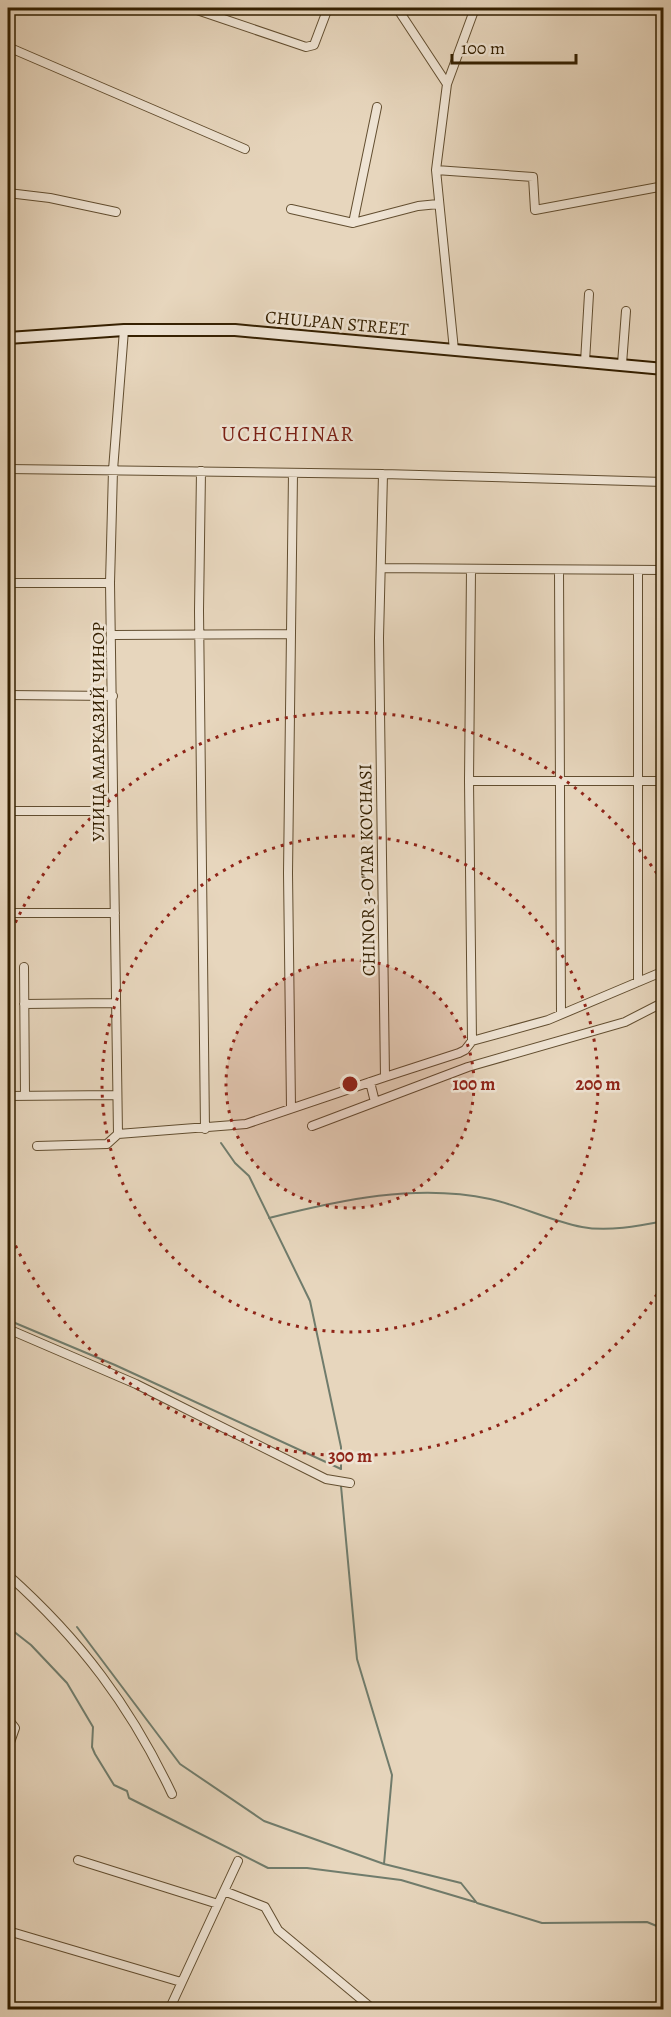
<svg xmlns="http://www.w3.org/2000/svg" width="671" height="2017" viewBox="0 0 671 2017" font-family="Alegreya,serif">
	<rect width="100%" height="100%" fill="#e7d6bd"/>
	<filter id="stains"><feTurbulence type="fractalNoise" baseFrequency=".00333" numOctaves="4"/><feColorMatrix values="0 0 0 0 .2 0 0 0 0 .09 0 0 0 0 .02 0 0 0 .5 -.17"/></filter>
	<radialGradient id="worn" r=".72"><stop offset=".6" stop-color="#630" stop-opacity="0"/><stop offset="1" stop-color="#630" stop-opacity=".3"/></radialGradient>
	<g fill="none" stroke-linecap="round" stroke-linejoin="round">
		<!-- stream -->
		<path stroke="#707c6c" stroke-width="2" d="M269,1218c71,-18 148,-35 221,-19 31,7 61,22 92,28 25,5 57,-1 82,-6
			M8,1320l107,45 226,104v-22l-31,-146 -61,-125 -14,-13 -14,-20
			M341,1486l16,173 35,116 -8,89 77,19 16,20 65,20 105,-1 17,7
			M8,1627l23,18 36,38 26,44 -1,20 3,7 19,31 13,6 2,7 139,70h39l94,12 74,22
			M77,1627l103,137 84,57 120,43"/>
		<!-- street casing -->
		<g stroke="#624e30" stroke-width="10">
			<path id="street" d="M191,8l115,39 8,-2 14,-37
				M397,8l50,76 -11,86 18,180
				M8,47l237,102
				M447,84l28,-76
				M436,170l97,7 2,33 129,-24
				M8,193l42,5 66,14
				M291,209l62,14 65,-17 20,-2
				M353,223l24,-116
				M585,362l4,-68
				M622,364l4,-53
				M8,469l375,5 281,8
				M201,471l-2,140 6,518
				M382,568l282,2
				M559,570l2,443
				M638,570v412
				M8,583h102
				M113,635l177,-1
				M8,695l105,1
				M469,781h195
				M8,811h104
				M8,913h107
				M24,967l1,128
				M24,1004l90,-1
				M472,1041l76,-21 116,-49
				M385,1077l74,-24 6,-3 7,-9 -3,-260 2,-211
				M370,1082l5,20
				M8,1096l108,-1
				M291,1107l-3,-234 5,-400
				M312,1126l156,-59 157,-45 39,-20
				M118,1134l-8,-551 3,-113 11,-140
				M37,1146l70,-2 11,-10 128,-10 139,-47 -6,-439 4,-164
				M8,1329l128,55 190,95 24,4
				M8,1575c72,64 123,132 164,219
				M8,1719l7,9 -7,20
				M78,1860l140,44
				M224,1891l14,-30
				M8,1931l173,51
				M169,2010l55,-119 41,16 13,23 96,80"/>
		</g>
		<!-- secondary casing -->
		<g stroke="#352001" stroke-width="14">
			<path id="secondary" d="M8,338l116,-8h111l429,39"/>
		</g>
		<!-- street -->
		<use href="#street" stroke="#efe4d4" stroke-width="8"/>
		<!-- secondary -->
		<use href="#secondary" stroke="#efe4d4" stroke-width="10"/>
	</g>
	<!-- distance rings -->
	<circle cx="350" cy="1084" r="124" fill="#8f2418" fill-opacity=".12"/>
	<g fill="none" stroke="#8f2418" stroke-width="3" stroke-dasharray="3 6">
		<circle cx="350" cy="1084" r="124"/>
		<circle cx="350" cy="1084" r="248"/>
		<path d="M662 1287A372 372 0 0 1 8 1229M8 939A372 372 0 0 1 662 881"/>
	</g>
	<g text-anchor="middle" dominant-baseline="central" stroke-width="5" stroke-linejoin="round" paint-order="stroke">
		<!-- street labels -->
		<g font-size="18" fill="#352001" stroke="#efe4d4">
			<text transform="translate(337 323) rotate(5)">CHULPAN STREET</text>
			<text transform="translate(98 732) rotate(-90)">УЛИЦА МАРКАЗИЙ ЧИНОР</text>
			<text transform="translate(367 870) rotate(-91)">CHINOR 3-O'TAR KO'CHASI</text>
		</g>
		<!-- quarter labels -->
		<g font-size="21" letter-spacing="1.5" fill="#7a1f14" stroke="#efe4d4">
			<text x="288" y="434">UCHCHINAR</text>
		</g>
	</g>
	<circle cx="350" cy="1084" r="9" fill="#8f2418" stroke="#efe4d4" stroke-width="3"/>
	<g font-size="18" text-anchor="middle" font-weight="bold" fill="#8f2418" stroke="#efe4d4" stroke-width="5" stroke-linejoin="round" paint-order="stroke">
		<text x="474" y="1090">100 m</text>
		<text x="598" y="1090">200 m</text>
		<text x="350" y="1462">300 m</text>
	</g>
	<!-- margin -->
	<rect width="671" height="2017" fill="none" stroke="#e7d6bd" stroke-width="30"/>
	<rect x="9" y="9" width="653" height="1999" fill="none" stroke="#352001" stroke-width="3"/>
	<rect x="15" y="15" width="641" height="1987" fill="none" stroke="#352001" stroke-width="1.5"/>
	<!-- scale -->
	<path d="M452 54v9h124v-9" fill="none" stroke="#352001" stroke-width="3"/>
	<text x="461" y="54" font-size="18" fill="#352001" stroke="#efe4d4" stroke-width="4.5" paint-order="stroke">100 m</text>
	<rect width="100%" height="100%" filter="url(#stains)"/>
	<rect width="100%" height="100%" fill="url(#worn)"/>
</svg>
